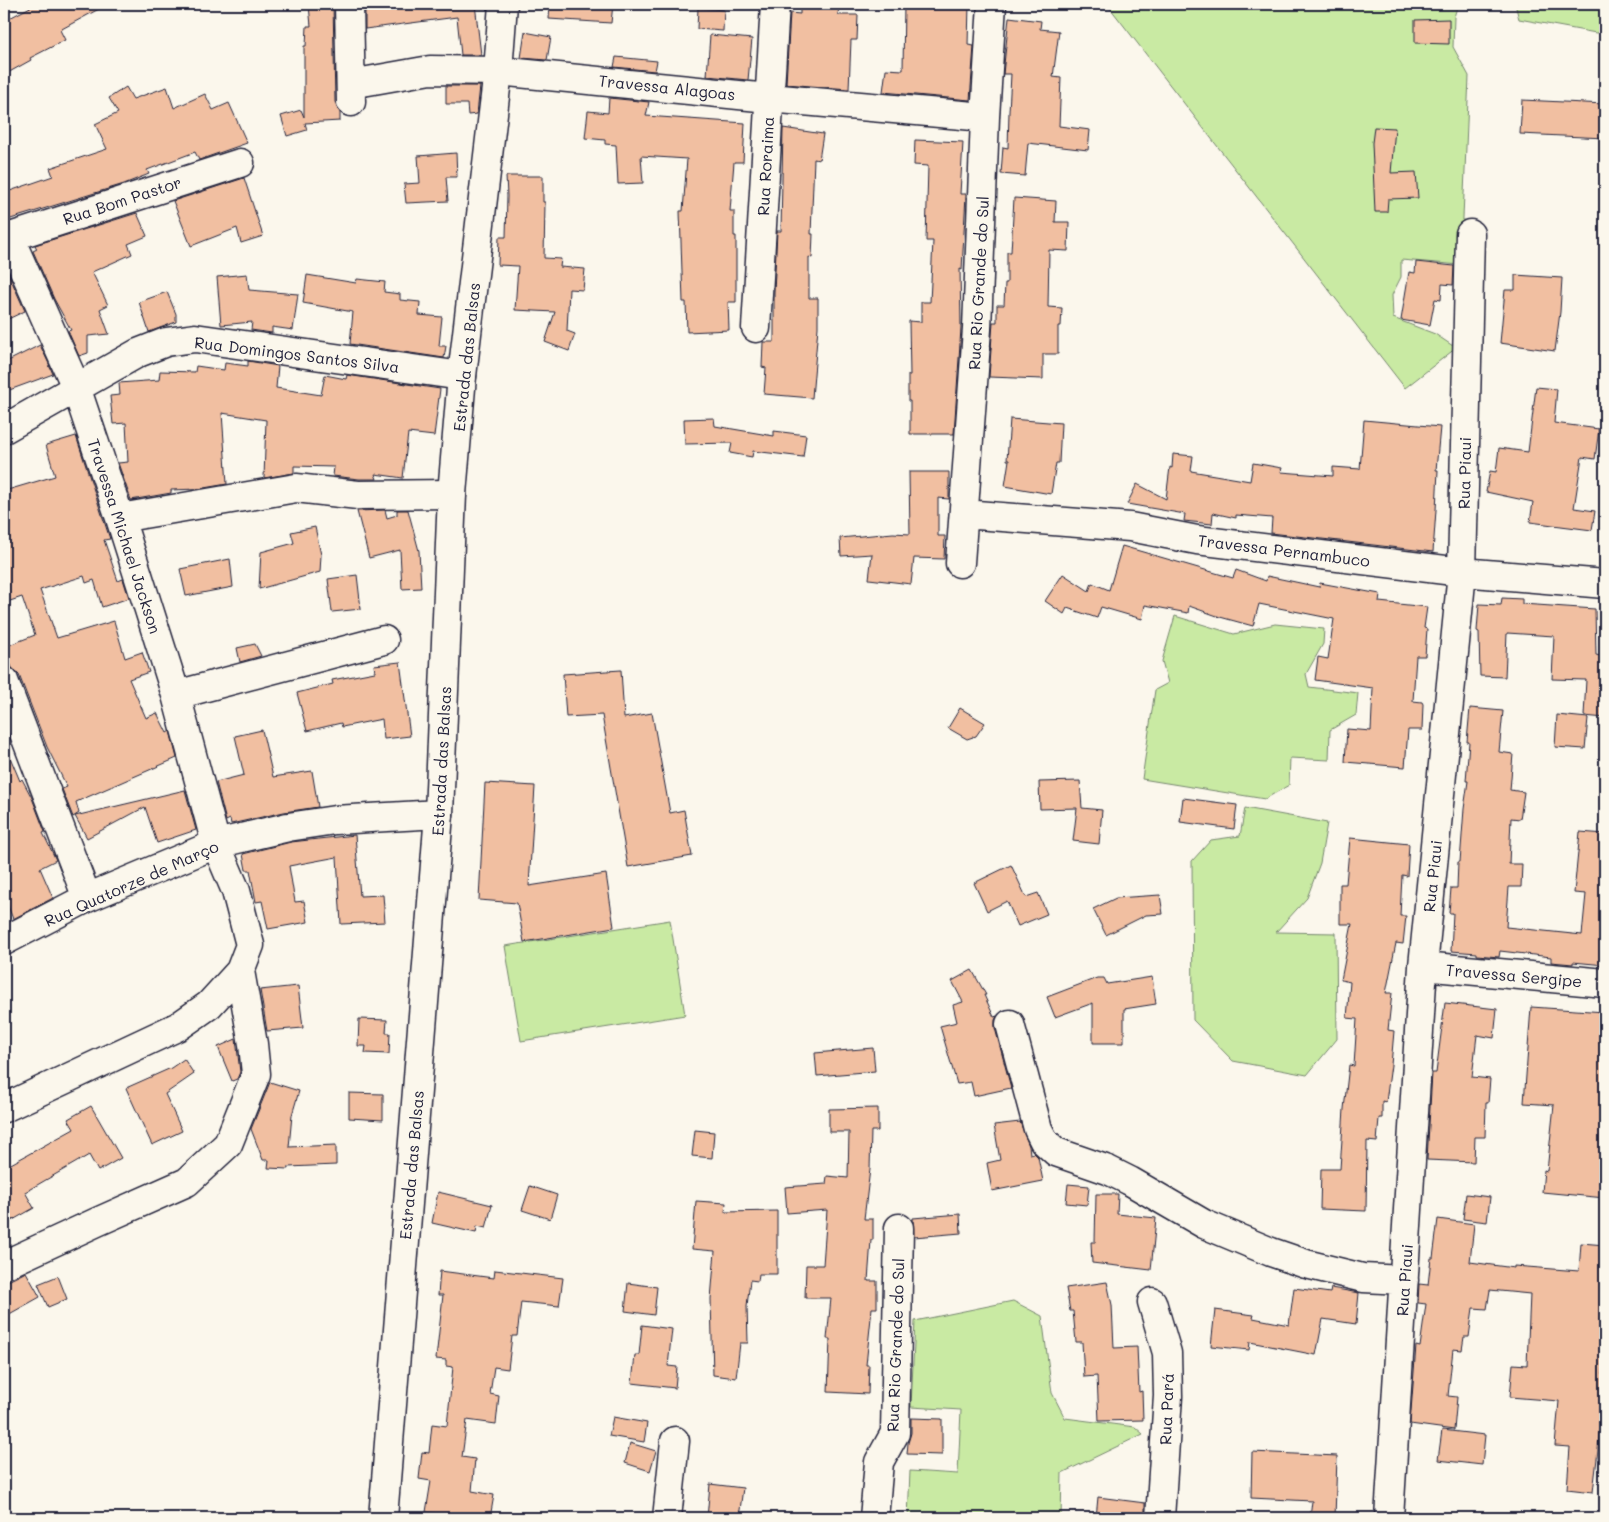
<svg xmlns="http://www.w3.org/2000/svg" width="1609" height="1522" viewBox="0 0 1609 1522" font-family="Mali,sans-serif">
	<rect width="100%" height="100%" fill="#fbf7ec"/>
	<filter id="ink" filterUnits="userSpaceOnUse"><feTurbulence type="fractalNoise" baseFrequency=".02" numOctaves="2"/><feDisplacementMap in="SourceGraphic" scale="10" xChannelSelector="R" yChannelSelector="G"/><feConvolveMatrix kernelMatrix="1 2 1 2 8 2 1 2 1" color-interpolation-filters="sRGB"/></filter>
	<g filter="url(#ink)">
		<!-- green -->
		<path fill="#c9eaa3" stroke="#76866f" d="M1107,4h351l-4,13 -1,30 16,29 -8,189 -60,-5v17l-9,18 1,23 42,16 21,14 -51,40z
			M1515,4h90v28l-9,1 -77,-14z
			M1175,616l59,18 41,-10 49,5 -1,15 -17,30 3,13 49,6 -2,22 -26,15 -1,30 -39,-2 -1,27 -24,14 -123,-20 13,-89 13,-7 -6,-22z
			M1245,808l82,15 -7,40 -13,35 -31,34 60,1 1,106 -30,36 -74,-14 -40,-41 -1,-159 19,-21 29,-4z
			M670,920l15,95 -164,26 -16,-95z
			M1013,1301l29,15 10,77 13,25 70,9 8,7 -81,39 -1,45h-153l2,-47 48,3 3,-64 -50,-3 4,-86z"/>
		<!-- building -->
		<path fill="#f1bfa1" stroke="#22223b" d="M36,4h72l-48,26 5,10 -35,18 1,2 -27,15v-54z
			M326,4h7l2,98 5,10v9l-35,2 2,7 -20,6 -6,-20 20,-6 3,7v-71h2l1,-20h4l-2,-21z
			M374,4h101l6,51h-20l-4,-38 -92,12v-24z
			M550,4h63l-2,19 -62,-4z
			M800,4h39l-1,11h20l-1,25h-6l-2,49 -63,-5 4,-71 10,1z
			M904,4h65l-1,41 6,1 -4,54 -87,-8 3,-23 17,1z
			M698,8l26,2 -1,21 -26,-2z
			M1009,17l32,4 -1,8 19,2 -6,46 8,1 -2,48 31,4 -2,20 -60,-7 -3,33 -24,-2 2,-27 5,1 1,-36 2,-38h-8z
			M1449,19v25l-34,-1v-23z
			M525,32l26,5 -4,23 -26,-2z
			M710,35l42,4 -4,41 -41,-4z
			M616,57l41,4 -2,10 -41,-4z
			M446,86h34l-3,28 -9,1 -1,-11h-21z
			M126,87l7,12 34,-12 7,21 31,-14 8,16 16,-7 18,40 -48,17 -4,-8 -48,18 2,4 -25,10 -120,37v-28l49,-17 -3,-8 57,-19 -12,-25 23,-11 -9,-15z
			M609,98l40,4 -3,14 99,7 -2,39h-9l-4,49h4v25h2v66h-8l1,28 -42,2 -1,-30h-3l-3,-91h3l4,-52 -46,-3 2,27 -25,1 -2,-39 -11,-1v-4l-20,-2 3,-27 20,2z
			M1522,100l83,4v34l-85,-4z
			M1374,127l21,1 -4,45 25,-1 2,26 -30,1 -1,13h-12l-3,-69z
			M783,128l40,6 -4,26 -5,-1 -3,75h2l-1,24 -3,-1v41h9v29l-6,71 -48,-4 2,-26 -4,-1 1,-25h11v-50l3,-61h4z
			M915,140l48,2 -3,52h6l-4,76 -2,-1 1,59 -7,106h-44v-33h-2v-26h2l-1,-54 12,1v-20h9l3,-61h-7l2,-75 -14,-1z
			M456,153l1,24h-11l2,24 -42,2 -2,-19 16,-1 -2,-27z
			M506,176h37v26h2l-1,56 17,1 -1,8 25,2 -2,21 -14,-1 -2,42 8,3 -6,17 -24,-9 10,-30 -40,-2 3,-44 -20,-1 1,-28h7l1,-41z
			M244,178l19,58 -22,7 -4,-15 -46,18 -18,-45z
			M1014,198l42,3 -1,21h14l-1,29 -19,-1 -1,57 14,1 -1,18h-3v28h-15v25l-54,-2 4,-55h4v-17h7l1,-22h2v-31h4z
			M137,213l10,23 -19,8 4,10 -40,18 16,33 -8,4 9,25 -21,2v17l-9,3 -11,-25 3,-1 -17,-31 -21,-48 4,-2 -2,-4z
			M1416,262l38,4 -1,19 -11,-1 -1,16 -6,-1 -5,26 -29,-5 8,-48 6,1z
			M5,266l20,45 -21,10v-54z
			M247,274l2,16 49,4 -5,36 -21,-3v6l-21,-3 1,-8 -31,3 -4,-48z
			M307,275l49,8 1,-4 28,3 -1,10 16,2v6l20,2 -1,13 23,2 -3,29h7l-2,12 -94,-14 3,-32 -50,-9z
			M1515,275l47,3 -2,34 -5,39 -55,-8 5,-53h10z
			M167,292l9,22v8l-27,10 -10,-30z
			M40,345l10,21h-2l2,1 3,7 -49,18v-29z
			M248,361l30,5 -2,22 45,7 4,-20 21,4 1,-4 93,14 -6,47 -26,-3 -5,45 -28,-4 2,5h-18l-26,-3 1,-9 -40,-1v7l-30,5 2,-58 -44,-7 5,71 -29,5 -27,1v3l-40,7 -13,-37 10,-1 -2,-39 -13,1 -3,-28 10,-1 -1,-12 40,-3 1,-9 35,1 1,-6 28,4 1,-7 23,3z
			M1536,387l21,2 -3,34 45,6 -4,30 -13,-2 -8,51 21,3 -3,19 -62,-8 3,-20 -47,-10 4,-21 6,1 3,-24 29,4z
			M714,418l1,8 59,10v-5l32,4 -3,22 -50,-6 -1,6 -22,-4 2,-10 -47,1 -1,-25z
			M1010,419l51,4 -2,40h-3l-5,31 -46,-8 4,-26h-2z
			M1364,420l76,7 -4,43h2l-2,40 -3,42 -162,-19 1,-15 -36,-3v3l-23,-5 -1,11 -28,-3 1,-7 -58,-10 10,-20 29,15 4,-32 2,1 1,-14 20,2 -2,15 59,10 3,-18 29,5 -1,4 52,4v-9l27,2z
			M76,436l34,103 -6,1 14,41 5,-2 6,19 -27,9 -8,-27 -8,3 -2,-7 -44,14 17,48 57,-17 11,37 17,-6 7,20 -20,7 17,39 11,-5 10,20 3,-2 7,27 -101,44 3,11 -6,4 -11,-28 5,-2 -20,-40 -28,-72 -7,-7 -8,-21 31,-12 -13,-38 -18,6v-112l51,-15 -9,-31z
			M909,472h40v27l-11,-1v38h7l-1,23 -30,-1 -3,26 -42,-5 3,-25 -31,2 -1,-18 53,-5 17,1z
			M385,510l2,8 10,-3v-5h11l11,41 2,37 -19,1 -2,-39 -31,8 -12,-47z
			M315,527l6,28 -1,17 -61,17 2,-37 33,-9 -3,-11z
			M1122,546l111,32 3,-8 30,11 1,-5 52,11 1,-4 60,11 -1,8 48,5 -3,21 3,1 -2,27h-9l-3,45 9,1 1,2 -1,26h-14l-3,37 -60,-5 2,-33 24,2 2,-43 -58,-8 3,-23 10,2 6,-40 -75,-15 -6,22 -33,-9 -31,-11 -1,7 -43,-8 -3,14 -41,-12 -4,11 -30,-10 -3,6 -19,-13 18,-27 26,17 3,-8 17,7z
			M230,559l3,28 -47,9 -6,-27z
			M357,575l4,34 -29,3 -4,-33z
			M1502,598l20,1v5l73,5 1,46 9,2v61l-21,-2 2,-36 -34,-1 2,-43 -47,-3 -2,44 -25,-1 -1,-44 -2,-1 2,-27 22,1z
			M255,644l6,12 -21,6 -3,-14z
			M400,662l10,74 -26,3 -2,-20 -40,8 -1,-4 -34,8 -10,-38 36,-9 -1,-4 43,-8 -1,-7z
			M621,670l3,48 28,-5 18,100 14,-3 8,46 -64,11 -26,-152 -36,2 -3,-43z
			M960,708l25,15 -9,13 -9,3 -19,-11z
			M1470,708l33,3 -4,41 14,2 -3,36 14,2 -4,27 -9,-1 -2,46h13l-1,23h-12l-3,40 76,8 4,-41 -12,-1 6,-61 25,2v131l-32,-3v2l-22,-2v-5l-51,-6 -1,6 -22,-2v-2l-26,-2 2,-38h-4l2,-25h6l1,-26h2l4,-53 4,-28h-2l3,-39h-2z
			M1557,715l31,3 -3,31 -30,-2z
			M262,730l11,47 39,-6 6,36 -34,5 -53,12 -1,-5 -4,2 -10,-39 28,-7 -9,-39z
			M4,743l16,38 2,-2 10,19 13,34 -2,1 13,27 -16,8 13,30 -40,21 -9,-23z
			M1080,781l2,27 20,2 -3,34 -26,-3 4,-33 -37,1 -1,-27z
			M485,783l50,3 -6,100 77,-12 8,53 -90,15 -7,-39 -38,-3z
			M185,790l11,40 -39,13 -12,-36 -58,31 -12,-22z
			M1183,798l54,7 -3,24 -54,-7z
			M355,835l5,61 23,-1 2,27 -44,2 -4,-67 -48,9 6,36 9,-1 4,21 -40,7 -6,-28 -6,1 -6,-32h-4l-3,-16 48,-12z
			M1350,838l59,6 -2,32 -5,-1 -2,41h6l-3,28 -7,-1 -10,50h6l-4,37 6,1 -3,34 -5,37 -4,-1v17h-3l-2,24 -10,-1 -1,70 -46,-2 1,-40h19l4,-60 5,-44 5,1 3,-47 -10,-1 3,-36 -9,-2 11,-56h-12v-40h6z
			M1011,865l15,32 12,-4 9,21 -29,12 -11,-25 -20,10 -13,-28z
			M1160,895l3,19 -17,1 -40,20 -13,-26 23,-11z
			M972,970l14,25h-2l10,22 3,-1 -2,4v8l16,60 -37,8 -3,-14 -14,2 -17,-58 17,-4 -4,-17 10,-3 -11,-21z
			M1152,977l4,27 -32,5v34h-31v-40l-38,14 -8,-20 50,-19h7l3,6z
			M298,986l5,42 -36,3 -7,-41z
			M1445,1003l52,6 -3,29 -17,-3 -5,42 18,2 -2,24h-2l-1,34h-10l-1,25 -47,-2 5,-87h4z
			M1531,1007l74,5v186l-63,-6 2,-22 3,1 7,-66 -30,-2z
			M359,1019l28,1 -1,13h4l-1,21 -24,-1 1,-7h-8z
			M236,1039l4,33 -3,7 -5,2 -14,-34z
			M873,1048l2,23 -58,5 -2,-23z
			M184,1059l10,15 -29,20 17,37 -30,14 -26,-57 45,-20z
			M270,1082l29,9 -7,24 -3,32 47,-2v20l-48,2v2l-20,-1 1,-8h-6l-12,-31z
			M349,1093l34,1v26l-34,-2z
			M91,1106l30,52 -23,13 -9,-16 -64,37 9,16 -30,17v-70l5,10 65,-36 -6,-10z
			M878,1108v23h-7l-1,38 -6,50h9v21h-2l-3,41h9v27h-5l-6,57h3l-1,29 -40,-2 2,-53h-3l4,-41h-26l1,-33h17l4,-55 -40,3 -2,-26 41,-3 1,-8 21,2 1,-46h-20v-23z
			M1020,1122l9,24 1,8 4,-1 4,4 5,24 -51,10 -5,-28 13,-3 -6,-35z
			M695,1130l19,2 -2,26 -20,-2z
			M1068,1184l21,2 -2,19 -21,-2z
			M530,1186l27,9 -7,24 -28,-9z
			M438,1192l54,13 -6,23 -9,-2 -1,7 -44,-10z
			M1096,1194h22l-1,20 39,4 -5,52 -59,-7 -1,-21h4z
			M1466,1194l24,3 -3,25 -24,-3z
			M696,1201l30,2 -1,9 52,-1v63h-18l-1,7 -8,-1 -3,26 1,37h-8l-4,35 -23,-3 -2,-76 4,-48 -23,-2z
			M960,1214l1,19 -47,4 -1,-19z
			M1438,1219l36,5 -4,38 44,6v-2l65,5 2,-28 24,2v100l-7,105 -5,42 -26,-3 3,-42 -15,-1 4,-45 -49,-4 3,-33 14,1 3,-71 -40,-4 -3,19 -14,-1 -4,29h-5l-2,13 -9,-1 -5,47 9,1 -3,33 -44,-6 6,-78 4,1 6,-43 -8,-1 1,-19 9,1 3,-27h2z
			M495,1270l68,8 -4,28 -38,-4 -4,34h-5l-4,33 -14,-2 -4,27 9,2 -3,28 -29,-4 -5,37 13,2 -3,32 22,4 -4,23h-39l1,-2 -26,-4 5,-31 -12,-2 3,-27 7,1 3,-29 15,2 6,-59 -7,-1v-6l-10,-1 7,-64h-5l2,-24 54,7z
			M26,1272l14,25 -36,20v-34z
			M58,1276l9,23 -19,8 -10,-23z
			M1107,1282l5,23 2,43 23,-1 2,45 3,-1 1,29 -44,1 -2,-45 -13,1 -2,-35h-6l-3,-31h-3l-4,-23z
			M628,1283l29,4 -3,28 -29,-4z
			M1294,1288l36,5 1,-5 28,5 -3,31 -33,-5 -7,36 -66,-13 -1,8 -38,-4 4,-36 39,5 -1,3 36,7z
			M642,1325l30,4 -4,37 9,1 -2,21 -43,-5 3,-28h4z
			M613,1417l34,6 -3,19 -35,-6z
			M911,1418l31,1v36l-35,-1 1,-11 3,-10z
			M1442,1430l43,5 -3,30 -44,-5z
			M630,1443l26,8 -6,20 -25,-8z
			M1252,1452l85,4 -2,62h-25l2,-17 -61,-3z
			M710,1484l33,4 -3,22 -2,8h-31z
			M1098,1497l47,6v15h-49z"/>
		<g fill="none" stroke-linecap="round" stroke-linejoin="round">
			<!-- minor casing -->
			<g stroke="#22223b" stroke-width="31">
				<path id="minor" d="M349,4l2,98
					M351,84l79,-14 68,1 271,27 216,19
					M4,239l236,-76
					M756,328l19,-324
					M4,429l134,-76 28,-11 29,-4 267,38
					M964,514l166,13 67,13 265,32 143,12
					M120,518l176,-30 62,7 94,-1
					M960,563l17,-234 8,-212 7,-113
					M4,681l83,217
					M176,695l208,-55
					M4,941l83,-43 129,-54 72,-17 47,-7 104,-6
					M1423,966l182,17
					M1010,1024l28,105 6,12 12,11 52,18 22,11 74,43 67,28 35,12 57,14 41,2
					M4,1108l175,-82 30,-21 31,-34 10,-26 -14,-54 -20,-47 -40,-149 -56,-177 -44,-131 -67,-151
					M4,1265l93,-43 90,-40 41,-38 28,-70 -3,-30 -13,-73
					M1152,1302l15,51 1,43 -8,122
					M667,1518l8,-77
					M874,1518l5,-56 16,-29 4,-205
					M1389,1518l34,-552 39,-394 8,-338"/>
			</g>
			<!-- tertiary casing -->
			<g stroke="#22223b" stroke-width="31">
				<path id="tertiary" d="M383,1518l56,-704 13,-320 10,-118 36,-305 5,-67"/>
			</g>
			<!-- minor -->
			<use href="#minor" stroke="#fbf7ec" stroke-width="28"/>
			<!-- tertiary -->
			<use href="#tertiary" stroke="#fbf7ec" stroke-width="28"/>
		</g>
	</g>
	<g text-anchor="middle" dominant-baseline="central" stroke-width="4" stroke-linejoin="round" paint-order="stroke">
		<!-- street labels -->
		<g font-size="16" fill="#22223b" stroke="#fbf7ec">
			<text transform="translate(667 87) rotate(6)">Travessa Alagoas</text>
			<text transform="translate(765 166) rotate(-87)">Rua Roraima</text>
			<text transform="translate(122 200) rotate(-18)">Rua Bom Pastor</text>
			<text transform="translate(978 283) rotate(-87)">Rua Rio Grande do Sul</text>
			<text transform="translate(297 354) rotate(7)">Rua Domingos Santos Silva</text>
			<text transform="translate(466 357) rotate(-84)">Estrada das Balsas</text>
			<text transform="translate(1464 473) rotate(-89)">Rua Piaui</text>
			<text transform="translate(125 536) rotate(72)">Travessa Michael Jackson</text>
			<text transform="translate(1284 550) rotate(7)">Travessa Pernambuco</text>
			<text transform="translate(441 761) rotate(-87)">Estrada das Balsas</text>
			<text transform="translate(1432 876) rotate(-84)">Rua Piaui</text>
			<text transform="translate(131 883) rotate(-24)">Rua Quatorze de Março</text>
			<text transform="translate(1514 975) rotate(5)">Travessa Sergipe</text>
			<text transform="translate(411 1165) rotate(-85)">Estrada das Balsas</text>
			<text transform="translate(1404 1280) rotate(-86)">Rua Piaui</text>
			<text transform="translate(895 1345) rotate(-88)">Rua Rio Grande do Sul</text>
			<text transform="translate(1166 1409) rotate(-88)">Rua Pará</text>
		</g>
	</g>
	<!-- margin -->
	<rect width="1609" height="1522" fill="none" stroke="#fbf7ec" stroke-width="20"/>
	<rect x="10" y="10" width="1589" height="1502" fill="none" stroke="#22223b" stroke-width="2" filter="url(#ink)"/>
</svg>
